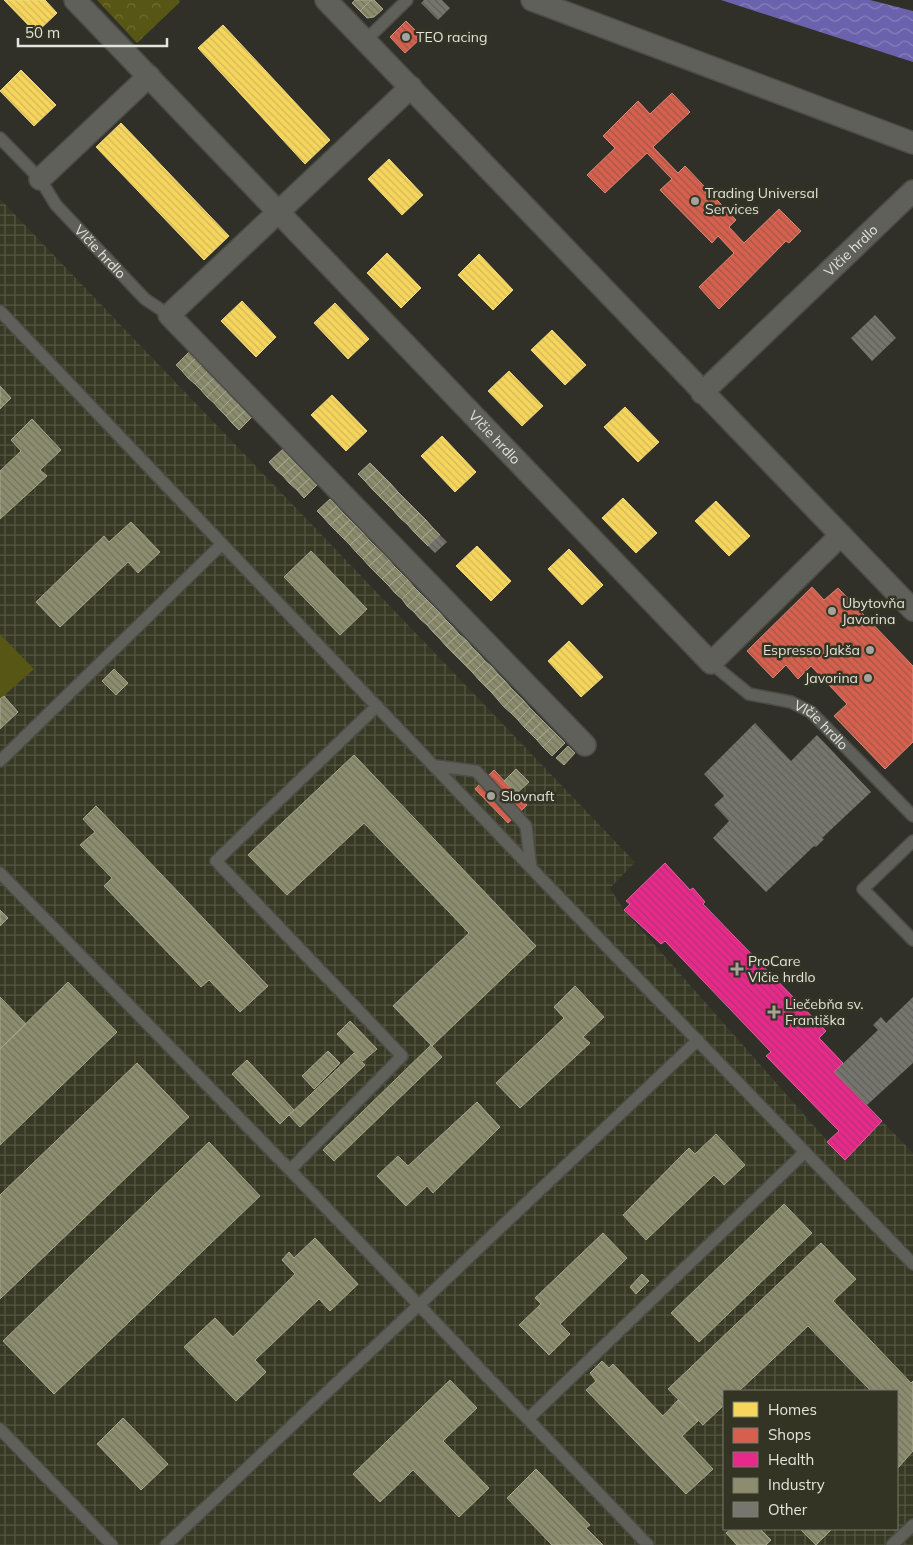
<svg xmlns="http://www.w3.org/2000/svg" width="913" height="1545" viewBox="0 0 913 1545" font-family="Mulish,sans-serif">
	<defs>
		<pattern id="industrial-grid" width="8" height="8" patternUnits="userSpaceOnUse" patternTransform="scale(1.25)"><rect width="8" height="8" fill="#383924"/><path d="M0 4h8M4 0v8" fill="none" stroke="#545643"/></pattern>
		<pattern id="park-crowns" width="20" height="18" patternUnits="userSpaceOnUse" patternTransform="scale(1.25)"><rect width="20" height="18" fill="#575615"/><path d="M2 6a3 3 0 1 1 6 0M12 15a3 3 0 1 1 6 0" fill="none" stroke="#6f6e36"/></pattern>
		<pattern id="water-waves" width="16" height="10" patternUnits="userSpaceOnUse" patternTransform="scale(1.25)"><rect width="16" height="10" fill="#6a62ad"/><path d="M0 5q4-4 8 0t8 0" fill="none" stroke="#8680bb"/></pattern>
		<pattern id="homes-back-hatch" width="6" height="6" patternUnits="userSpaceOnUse" patternTransform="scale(1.25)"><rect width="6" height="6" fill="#f6d55c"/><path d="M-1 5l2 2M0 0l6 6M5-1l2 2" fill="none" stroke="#d2b857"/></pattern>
		<pattern id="shops-back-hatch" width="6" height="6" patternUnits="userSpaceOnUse" patternTransform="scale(1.25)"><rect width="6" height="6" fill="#d6604d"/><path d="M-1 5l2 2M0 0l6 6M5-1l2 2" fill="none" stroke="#a35649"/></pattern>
		<pattern id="health-back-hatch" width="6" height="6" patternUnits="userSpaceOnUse" patternTransform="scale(1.25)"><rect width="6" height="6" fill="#e7298a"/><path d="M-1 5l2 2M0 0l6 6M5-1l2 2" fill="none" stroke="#b63174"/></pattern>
		<pattern id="industry-back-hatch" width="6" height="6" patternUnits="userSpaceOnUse" patternTransform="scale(1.25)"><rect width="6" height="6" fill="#8c8c6e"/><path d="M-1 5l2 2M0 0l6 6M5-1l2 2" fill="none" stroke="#73735e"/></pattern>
		<pattern id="building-back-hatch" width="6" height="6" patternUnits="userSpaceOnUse" patternTransform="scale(1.25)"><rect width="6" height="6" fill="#76766f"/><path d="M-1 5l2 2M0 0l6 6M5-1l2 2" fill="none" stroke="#60605a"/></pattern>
	</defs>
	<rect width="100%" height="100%" fill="#303028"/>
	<!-- industrial -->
	<path fill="url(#industrial-grid)" fill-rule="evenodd" d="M0,199l635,663 -25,26 14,22 220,250 38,-39 31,32v392h-913zM724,1391h173v138h-173z"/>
	<!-- grass -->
	<path fill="#575615" d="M0,634l34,35 -34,30z"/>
	<!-- park -->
	<path fill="url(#park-crowns)" d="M97,0h82l1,2 -43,41z"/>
	<!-- water -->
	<path fill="url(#water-waves)" d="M721,0h149l43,11v51z"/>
	<!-- homes -->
	<path fill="url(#homes-back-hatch)" stroke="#f0d982" d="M4,0h41l12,13 -21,20z
		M223,25l107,115 -25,24 -107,-116z
		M21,70l35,35 -22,21 -34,-35z
		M121,123l108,113 -25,24 -108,-113z
		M389,159l34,36 -21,20 -34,-36z
		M387,253l34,35 -20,20 -34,-35z
		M479,254l34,36 -20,20 -35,-35z
		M242,301l34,36 -20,20 -35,-36z
		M335,303l34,36 -21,20 -34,-36z
		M552,330l34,35 -21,20 -34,-35z
		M509,371l34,35 -21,20 -34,-35z
		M332,395l35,36 -21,20 -35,-36z
		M625,407l34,35 -21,20 -34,-35z
		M442,436l34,36 -21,20 -34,-36z
		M623,498l34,35 -21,20 -34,-35z
		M716,501l34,35 -21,20 -34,-35z
		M477,546l34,35 -20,20 -35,-35z
		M569,549l34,36 -21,20 -34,-36z
		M569,641l34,36 -22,20 -33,-36z"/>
	<!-- shops -->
	<path fill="url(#shops-back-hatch)" stroke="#da8777" d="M406,21l16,16 -17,16 -15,-16z
		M672,93l18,19 -37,35 25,26 7,-7 51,54 -7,7 15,16 35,-34 22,22 -12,12 -3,-2 -67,68 -20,-22 35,-34 -16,-17 -6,7 -52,-53 12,-11 -25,-26 -42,40 -18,-18 28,-27 -12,-12 35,-35 12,13z
		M812,587l12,13 14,-12 75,78v76l-28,27 -51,-53 13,-12 -36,-38 -13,13 -12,-14 -13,13 -26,-27z
		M494,770l33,35 -19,18 -33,-34z"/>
	<!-- health -->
	<path fill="url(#health-back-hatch)" stroke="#e661a2" d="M665,863l25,27 3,-2 12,14 -2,2 123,127 -7,7 24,25 -9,9 48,49 -37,39 -18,-18 12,-11 -73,-75 5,-4 -106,-111 -4,3 -37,-34 6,-6 -4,-3z"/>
	<!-- industry -->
	<path fill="url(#industry-back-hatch)" stroke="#a6a68e" d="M355,0h16l-11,11 -8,-8z
		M371,0h3l9,9 -9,8 -7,1 -7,-7z
		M189,352l6,7 -13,12 -6,-6z
		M195,359l6,6 -13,13 -6,-7z
		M201,365l7,6 -13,13 -7,-6z
		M208,371l6,7 -13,12 -6,-6z
		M214,378l6,6 -13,13 -6,-7z
		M220,384l6,7 -12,12 -7,-6z
		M0,386l11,12 -11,11z
		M226,391l7,6 -13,13 -6,-7z
		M233,397l6,7 -13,12 -6,-6z
		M239,404l7,6 -14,13 -6,-7z
		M246,410l6,7 -13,13 -7,-7z
		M32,419l29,31 -21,20 7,6 -47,43v-48l21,-20 -10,-11z
		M283,449l7,8 -14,13 -7,-8z
		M290,457l6,7 -13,12 -7,-6z
		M370,463l7,7 -12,11 -7,-7z
		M296,464l7,6 -14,13 -6,-7z
		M303,470l7,8 -13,12 -8,-7z
		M377,470l7,7 -12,12 -7,-8z
		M384,477l7,7 -12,12 -7,-7z
		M310,478l7,7 -13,13 -7,-8z
		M391,484l7,8 -12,11 -7,-7z
		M398,492l7,7 -12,11 -7,-7z
		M330,499l7,7 -13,12 -7,-7z
		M405,499l7,7 -12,12 -7,-8z
		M337,506l6,7 -13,12 -6,-7z
		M412,506l7,7 -12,11 -7,-6z
		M343,513l7,7 -13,12 -7,-7z
		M419,513l7,7 -12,12 -7,-8z
		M350,520l6,6 -12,13 -7,-7z
		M426,520l7,8 -12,11 -7,-7z
		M131,522l29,30 -22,21 -10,-11 -68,65 -24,-25 68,-66 5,6z
		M356,526l7,7 -13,12 -6,-6z
		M433,528l7,7 -12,11 -7,-7z
		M363,533l6,7 -13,12 -6,-7z
		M369,540l7,7 -13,12 -7,-7z
		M376,547l7,6 -14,13 -6,-7z
		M311,551l56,58 -27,26 -56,-58z
		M383,553l6,7 -13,13 -7,-7z
		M389,560l6,7 -13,12 -6,-6z
		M395,567l7,7 -13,12 -7,-7z
		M402,574l6,6 -13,13 -6,-7z
		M408,580l6,7 -12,12 -7,-6z
		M414,587l6,6 -13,13 -5,-7z
		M420,593l7,7 -13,12 -7,-6z
		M427,600l6,6 -13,13 -6,-7z
		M433,606l7,7 -13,12 -7,-6z
		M440,613l6,7 -13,12 -6,-7z
		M446,620l7,7 -13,12 -7,-7z
		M453,627l6,7 -13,12 -6,-7z
		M459,634l7,6 -13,13 -7,-7z
		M466,640l6,7 -13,12 -6,-6z
		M472,647l7,7 -13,12 -7,-7z
		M479,654l6,7 -12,12 -7,-7z
		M485,661l7,6 -13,13 -6,-7z
		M492,667l6,7 -13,12 -6,-6z
		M114,669l14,14 -12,12 -14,-14z
		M498,674l7,7 -13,12 -7,-7z
		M505,681l6,7 -13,12 -6,-7z
		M511,688l6,6 -13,13 -6,-7z
		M517,694l7,7 -13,12 -7,-6z
		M4,696l14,16 -18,17v-30z
		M524,701l6,7 -12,12 -7,-7z
		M530,708l6,6 -12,13 -6,-7z
		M536,714l7,7 -13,12 -6,-6z
		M543,721l7,7 -13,12 -7,-7z
		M550,728l6,6 -13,13 -6,-7z
		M556,734l9,9 -13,13 -9,-9z
		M568,746l7,7 -11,12 -8,-7z
		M354,755l182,191 -104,100 -39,-40 76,-73 -105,-110 -77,72 -39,-40z
		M516,769l13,13 -13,12 -12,-13z
		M96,806l172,180 -28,26 -31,-32 -8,7 -97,-101 8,-8 -32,-33 15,-13 -12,-13z
		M0,910l8,8 -8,8z
		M68,982l49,50 -117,113v-96z
		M575,986l29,31 -21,20 7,6 -70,65 -24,-25 68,-65 -10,-11z
		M0,997l26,27 -26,25z
		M350,1021l27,28 -14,12 -26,-27z
		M431,1045l11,12 -108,104 -11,-11z
		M328,1051l12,12 -26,26 -12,-13z
		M354,1053l11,12 -65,62 -11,-12z
		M247,1060l47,50 -14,14 -48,-50z
		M137,1063l52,54 -189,182v-104z
		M477,1102l23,25 -67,66 -6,-7 -21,20 -29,-30 21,-20 10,10z
		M716,1134l29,31 -21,20 -10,-10 -68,65 -23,-25 66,-67 6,6z
		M209,1142l51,54 -206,198 -51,-53z
		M784,1204l28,29 -113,109 -28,-29z
		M603,1233l24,25 -67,66 10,10 -21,21 -30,-30 22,-21 -6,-6z
		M315,1238l43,46 -28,27 -11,-12 -64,61 11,12 -30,29 -52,-54 31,-29 18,19 62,-63 -13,-14 7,-8 5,6z
		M821,1243l35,36 -23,22 78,82 2,-2v70l-16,18v-78h-26l-63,-65 -69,65h-15v14l-21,20 -35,-36z
		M642,1274l7,7 -13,13 -6,-7z
		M602,1361l7,7 4,-4 50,52 15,-16 20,21 -16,15 31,33 -27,25 -100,-104 10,-9 -6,-8z
		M450,1380l27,28 -34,33 46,47 -30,29 -46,-47 -33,32 -27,-28z
		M123,1418l45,46 -27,26 -44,-46z
		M536,1469l54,56 -4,3 17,17h-51l-45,-47z
		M731,1529h29l11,11 -5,5h-29l-11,-12z
		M800,1529h32l-16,16z"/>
	<!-- building -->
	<path fill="url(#building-back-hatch)" d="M424,0h18l8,8 -12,12 -17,-17z
		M875,315l21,23 -24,23 -21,-23z
		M440,535l7,7 -12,11 -7,-7z
		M755,723l36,38 26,-26 54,57 -49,46 2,1 -8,8 -2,-1 -48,46 -53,-54 16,-17 -15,-16 10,-9 -20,-22z
		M913,997v66l-46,42 -33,-33 44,-42 -5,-5 8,-8 5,6z"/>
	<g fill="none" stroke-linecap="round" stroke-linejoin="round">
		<!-- lane casing -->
		<g stroke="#4c4c46" stroke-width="14">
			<g id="lane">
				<path d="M366,40l41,-40"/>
				<path id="s1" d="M0,138l40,41 16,26 89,94 24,16"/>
				<path d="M0,311l531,557 382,396"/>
				<path id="s2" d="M711,663l38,31 42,8 20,10 102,104"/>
				<path d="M0,761l222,-217"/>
				<path d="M436,766l40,5 50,55 5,42"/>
				<path d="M913,841l-50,48 50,51"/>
				<path d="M0,873l290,297 358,375"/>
				<path d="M290,1170l112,-114 -186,-195 161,-155"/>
				<path d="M528,1419l277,-267"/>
				<path d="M0,1429l112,116"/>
				<path d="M166,1545l532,-505"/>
				<path d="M892,1545l21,-20"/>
			</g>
		</g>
		<!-- street casing -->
		<g stroke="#4c4c46" stroke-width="24">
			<g id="street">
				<path id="s3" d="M75,0l636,663 130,-128"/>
				<path d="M326,0l587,610"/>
				<path d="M532,0l381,143"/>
				<path d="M411,87l-242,228 416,430"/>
				<path d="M40,179l109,-103"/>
				<path id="s4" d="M702,393l211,-202"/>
			</g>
		</g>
		<!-- lane -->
		<use href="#lane" stroke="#60605a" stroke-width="11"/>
		<!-- street -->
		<use href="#street" stroke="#60605a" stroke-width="21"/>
	</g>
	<!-- markers -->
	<g fill="#a4a49b" stroke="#343425" stroke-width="2">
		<circle cx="406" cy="37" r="5"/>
		<circle cx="695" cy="201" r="5"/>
		<circle cx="832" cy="611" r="5"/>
		<circle cx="870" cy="650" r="5"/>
		<circle cx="868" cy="678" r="5"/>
		<circle cx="491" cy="796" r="5"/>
		<path d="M734.5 961.5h5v5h5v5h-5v5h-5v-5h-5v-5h5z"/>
		<path d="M771.5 1004.5h5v5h5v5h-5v5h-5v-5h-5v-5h5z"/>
	</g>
	<g text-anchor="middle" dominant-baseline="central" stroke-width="5" stroke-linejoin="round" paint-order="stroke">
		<!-- poi labels -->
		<g font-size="14" fill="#e2e3d9" stroke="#343425" text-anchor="start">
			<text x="416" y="37">TEO racing</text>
			<text x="705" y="193">Trading Universal<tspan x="705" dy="16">Services</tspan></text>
			<text x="842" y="603">Ubytovňa<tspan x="842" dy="16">Javorina</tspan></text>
			<text x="860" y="650" text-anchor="end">Espresso Jakša</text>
			<text x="858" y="678" text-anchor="end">Javorina</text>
			<text x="501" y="796">Slovnaft</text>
			<text x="748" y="961">ProCare<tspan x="748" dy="16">Vlčie hrdlo</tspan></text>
			<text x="785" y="1004">Liečebňa sv.<tspan x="785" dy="16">Františka</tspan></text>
		</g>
		<!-- street labels -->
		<g font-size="14" fill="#e2e3d9" stroke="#343425">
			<text stroke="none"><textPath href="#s4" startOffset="206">Vlčie hrdlo</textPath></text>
			<text stroke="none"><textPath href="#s1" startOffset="152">Vlčie hrdlo</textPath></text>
			<text stroke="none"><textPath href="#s3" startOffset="606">Vlčie hrdlo</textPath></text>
			<text stroke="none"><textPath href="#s2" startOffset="130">Vlčie hrdlo</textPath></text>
		</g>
	</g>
	<!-- legend -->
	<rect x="723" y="1390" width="175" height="140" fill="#343425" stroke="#7a7a6d"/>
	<rect x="733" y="1402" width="25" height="15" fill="#f6d55c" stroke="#7a7a6d"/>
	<text x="768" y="1415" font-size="15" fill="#e2e3d9">Homes</text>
	<rect x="733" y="1428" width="25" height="15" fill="#d6604d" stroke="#7a7a6d"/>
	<text x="768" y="1440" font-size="15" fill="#e2e3d9">Shops</text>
	<rect x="733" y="1452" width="25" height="15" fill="#e7298a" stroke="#7a7a6d"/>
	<text x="768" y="1465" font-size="15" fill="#e2e3d9">Health</text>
	<rect x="733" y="1478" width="25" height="15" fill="#8c8c6e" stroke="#7a7a6d"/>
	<text x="768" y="1490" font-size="15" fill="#e2e3d9">Industry</text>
	<rect x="733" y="1502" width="25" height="15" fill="#76766f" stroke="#7a7a6d"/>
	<text x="768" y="1515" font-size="15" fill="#e2e3d9">Other</text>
	<!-- scale -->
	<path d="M18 38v8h149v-8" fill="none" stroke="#e2e3d9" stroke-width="2.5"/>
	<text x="25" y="38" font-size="15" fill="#e2e3d9" stroke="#343425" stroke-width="4" paint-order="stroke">50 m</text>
</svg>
